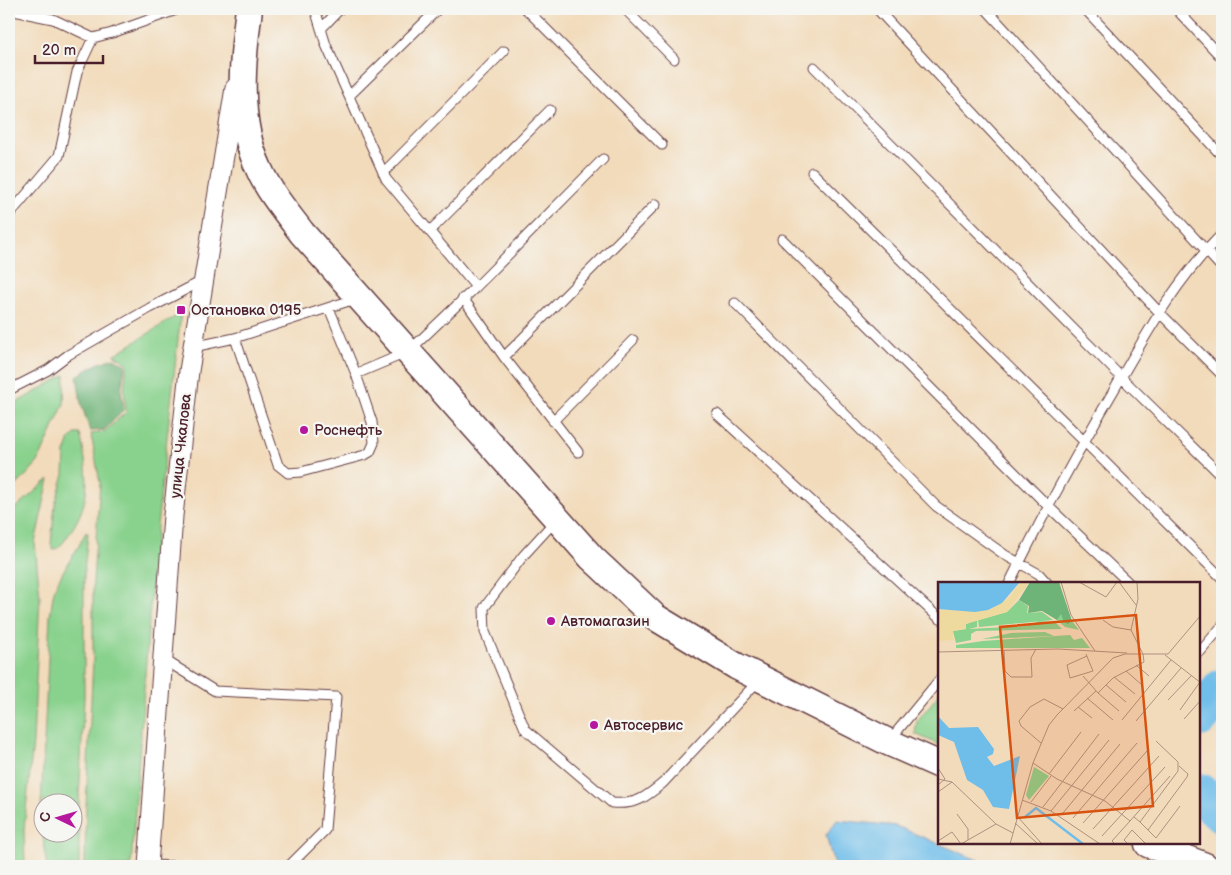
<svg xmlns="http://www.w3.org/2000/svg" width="1231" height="875" viewBox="0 0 1231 875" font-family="'Balsamiq Sans',sans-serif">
	<rect width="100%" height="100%" fill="#f6f6f2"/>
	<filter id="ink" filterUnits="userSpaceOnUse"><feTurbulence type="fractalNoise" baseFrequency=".02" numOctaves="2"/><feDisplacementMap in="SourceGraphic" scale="10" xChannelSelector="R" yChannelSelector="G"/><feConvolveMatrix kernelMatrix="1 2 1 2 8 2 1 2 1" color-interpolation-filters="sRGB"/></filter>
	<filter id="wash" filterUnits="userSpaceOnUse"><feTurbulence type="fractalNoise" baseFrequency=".0096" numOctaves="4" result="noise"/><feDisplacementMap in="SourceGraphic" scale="20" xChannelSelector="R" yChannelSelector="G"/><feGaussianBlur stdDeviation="1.12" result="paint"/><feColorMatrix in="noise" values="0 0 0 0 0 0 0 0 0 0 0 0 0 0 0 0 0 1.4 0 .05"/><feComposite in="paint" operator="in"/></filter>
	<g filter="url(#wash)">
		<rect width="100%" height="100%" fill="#f2dbbb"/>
		<!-- green -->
		<path fill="#89d28d" stroke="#6a785c" d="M181,313l-27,240 -23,313h-46l1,-60 7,-146v-79l7,-98 -9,-49 13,-2 22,-20 -2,-23 3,-26 -13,-8z
			M65,375l-1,29 -26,58 -18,20 -11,9v-84z
			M75,434h5c8,37 13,64 -9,97 -6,9 -9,16 -18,19l-2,-6 4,-39 9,-31 1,-21 5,-14z
			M49,479l-14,64 5,54 -7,145 -9,87 1,37h-16v-352z
			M86,532l2,1 -4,39v126l-5,102v66h-32l-3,-17 -1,-16 29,-1v-30h-30v28l-1,-23 9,-191c2,-9 2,-19 5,-28 8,-20 22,-36 31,-56z
			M940,693v52l-25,-11 2,-13z"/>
		<!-- forest -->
		<path fill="#6eb478" stroke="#5c6a52" d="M114,358l11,7 -4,25 3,20 -20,20 -14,1 -9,-28 -4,-27 20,-12z"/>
		<!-- water -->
		<path fill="#6fbeea" stroke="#5c6e8a" d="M837,820l59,6 96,40h-156l-5,-12 -5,-19z"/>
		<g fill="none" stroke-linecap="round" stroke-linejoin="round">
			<!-- river -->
			<path stroke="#6fbeea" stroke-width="40" d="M1200,717l22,-28
				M1200,793l22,20"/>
		</g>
	</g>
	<g filter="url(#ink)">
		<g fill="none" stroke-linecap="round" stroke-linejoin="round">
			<!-- lane casing -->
			<g stroke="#633b41" stroke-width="11">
				<path id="lane" d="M315,9l11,36 60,134 90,108 -68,65 -52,22
					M526,9l136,136
					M625,9l49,50
					M877,9l282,303 63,63
					M986,9l236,259
					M1085,9l137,147
					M1176,9l46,49
					M9,10l44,9 40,19 19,-5 67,-24
					M321,29l19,-20
					M814,67l307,310 101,99
					M349,96l89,-87
					M812,172l410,406
					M383,173l121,-122
					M9,215l50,-59 18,-84 16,-34
					M430,231l120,-121
					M782,239l267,268 81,77
					M476,287l127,-128
					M463,298l41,59 74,95
					M735,303l201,203 69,49 34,19 9,10
					M235,338l43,127 10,8 13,-1 64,-17 5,-3 4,-9 -2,-21 -16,-48 -27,-66
					M193,347l42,-9 123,-40
					M504,357l152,-153
					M9,390l39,-20 20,-15 82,-47 54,-28
					M717,414l223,205
					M553,421l80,-81
					M555,521l-32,35 -39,52 1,24 40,97 87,74c24,2 33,-5 51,-20l96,-103
					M1009,584c32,-66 68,-131 105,-194 33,-57 61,-109 108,-156
					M1200,652l22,-26
					M163,659l52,32 121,6 -11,133 -36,36
					M889,741l51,-62
					M148,865l32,1"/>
			</g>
			<!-- street casing -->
			<g stroke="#633b41" stroke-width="21">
				<path id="street" d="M148,866l25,-350 16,-145 46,-283"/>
			</g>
			<!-- secondary casing -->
			<g stroke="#633b41" stroke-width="29">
				<path id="secondary" d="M249,9c-7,52 -13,111 10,160 10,23 28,44 43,64l290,325 63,59 81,49 152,76 52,23
					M1148,844l57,22"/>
			</g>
			<!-- lane -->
			<use href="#lane" stroke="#fff" stroke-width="9"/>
			<!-- street -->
			<use href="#street" stroke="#fff" stroke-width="19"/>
			<!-- secondary -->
			<use href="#secondary" stroke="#fff" stroke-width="26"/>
		</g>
	</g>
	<!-- markers -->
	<g fill="#b5179e" stroke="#f6f6f2" stroke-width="2">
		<rect x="176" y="305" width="10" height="10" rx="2.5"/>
		<circle cx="304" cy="430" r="5"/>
		<circle cx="551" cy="621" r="5"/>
		<circle cx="594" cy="725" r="5"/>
	</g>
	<g text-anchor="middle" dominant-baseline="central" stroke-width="4.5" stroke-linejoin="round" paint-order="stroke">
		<!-- poi labels -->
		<g font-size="15" fill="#4a1f2b" stroke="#f6f6f2" text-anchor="start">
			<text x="191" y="310">Остановка 0195</text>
			<text x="314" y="430">Роснефть</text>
			<text x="561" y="621">Автомагазин</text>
			<text x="604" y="725">Автосервис</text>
		</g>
		<!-- street labels -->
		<g font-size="15" fill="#4a1f2b" stroke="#f6f6f2">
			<text transform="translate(181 446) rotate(-84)">улица Чкалова</text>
		</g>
	</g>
	<!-- overview -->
	<g transform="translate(938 582)">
		<rect width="262" height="262" fill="#f2dbbb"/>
		<path d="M81,18l9,6 -1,7 15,-1 11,8 -74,7 -1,-7 29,-8zM128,26l6,13 7,9 -14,-3 -8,-7v-11zM39,38v7l-8,2 57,-3 14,-5 15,1 7,7 -86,2 -5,3v6l-15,3 -3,-12 13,-2v-5zM107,50l9,4 -72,3 29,-6zM132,53l4,5 8,-2 8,10h-134v-3l27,-4zM96,185l15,9 -20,24 -3,-5z" fill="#89d28d"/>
		<path d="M92,0h29l13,39 -4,3 -4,-2 -3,-8 -4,6 -15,-9 -14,2 1,-7 -10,-6z" fill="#6eb478"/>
		<path d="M83,0h8l-22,30 -41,12v5l-13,2v9l-15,1v-31h52l20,-13z" fill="#eeda9e"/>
		<path d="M0,0h82l-18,21 -14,7 -13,2 -37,-3zM0,134l11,12 29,-1 16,22 -1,5 -6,3 7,9 26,-10 -11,53 -16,-2 -10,-17 -16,-10 -13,-38 -16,-7z" fill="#6fbeea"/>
		<path fill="none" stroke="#6fbeea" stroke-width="2.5" d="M87,235l11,-9 47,36"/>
		<path fill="none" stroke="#af9081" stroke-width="1" d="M123,0l10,33 24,36M141,0l27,15 11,-15M181,0l17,23M165,38l10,7 18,3M66,68l1,21 6,6h21l-1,-19 5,-9M0,70l120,-3 69,4M148,72l7,17M227,73l36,28M149,74l-20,9 3,13 23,-7M198,83l13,11M188,89l16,14M145,94l15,17 15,-15 31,-16 -1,-8 -12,-24 7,-31 -1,-17M176,95l21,17M168,103l20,17M160,111l21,18M149,116l26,22M230,118l23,-24M140,125l14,11M242,128l20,-28M136,129l22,-20M246,137l17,-19M184,138l49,-60M198,139l45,-53M103,161l-20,-17 -2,-5 11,-14 14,-8 19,10M95,181l24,16 48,22 25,20 40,-45M0,186l7,11 -7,6M111,192l32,-42M0,197l14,3 44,42M0,210l14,-10M84,218l29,11 49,33M93,220l20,-26M105,225l56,-73M113,229l58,-71M125,231l57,-69M19,232l11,15v11M79,234l25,28M196,235l6,5 38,-51v-9l-22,-21M135,236l64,-75M202,240l8,8 39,-53 1,-3 -9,-8M77,241l23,21M145,241l64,-72M155,247l66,-73M210,248l8,8 24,-32M164,254l63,-69M0,259l14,-9 9,12 35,-20 17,9M72,262l23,-81 16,-38 8,-10 56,-57 12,-4h43l33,-39M177,262l-3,-3 18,-20M190,262l-4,-4 8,-10 14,14"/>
		<path fill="#d8530f" fill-opacity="0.15" stroke="#d8530f" stroke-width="2.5" d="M198,33l17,191 -136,12 -17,-191z"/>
		<rect width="262" height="262" fill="none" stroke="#4a1f2b" stroke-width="2.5"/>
	</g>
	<!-- margin -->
	<rect width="1231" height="875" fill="none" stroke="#f6f6f2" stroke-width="30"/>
	<!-- north arrow -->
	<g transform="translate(58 818) rotate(275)"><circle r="24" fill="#f6f6f2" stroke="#b1a0a2"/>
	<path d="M0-4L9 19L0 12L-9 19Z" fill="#b5179e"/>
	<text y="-8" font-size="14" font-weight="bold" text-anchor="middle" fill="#4a1f2b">С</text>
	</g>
	<!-- scale -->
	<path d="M35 55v8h68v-8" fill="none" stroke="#4a1f2b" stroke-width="2.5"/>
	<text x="42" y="55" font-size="15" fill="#4a1f2b" stroke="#f6f6f2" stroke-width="4" paint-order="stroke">20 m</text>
</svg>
